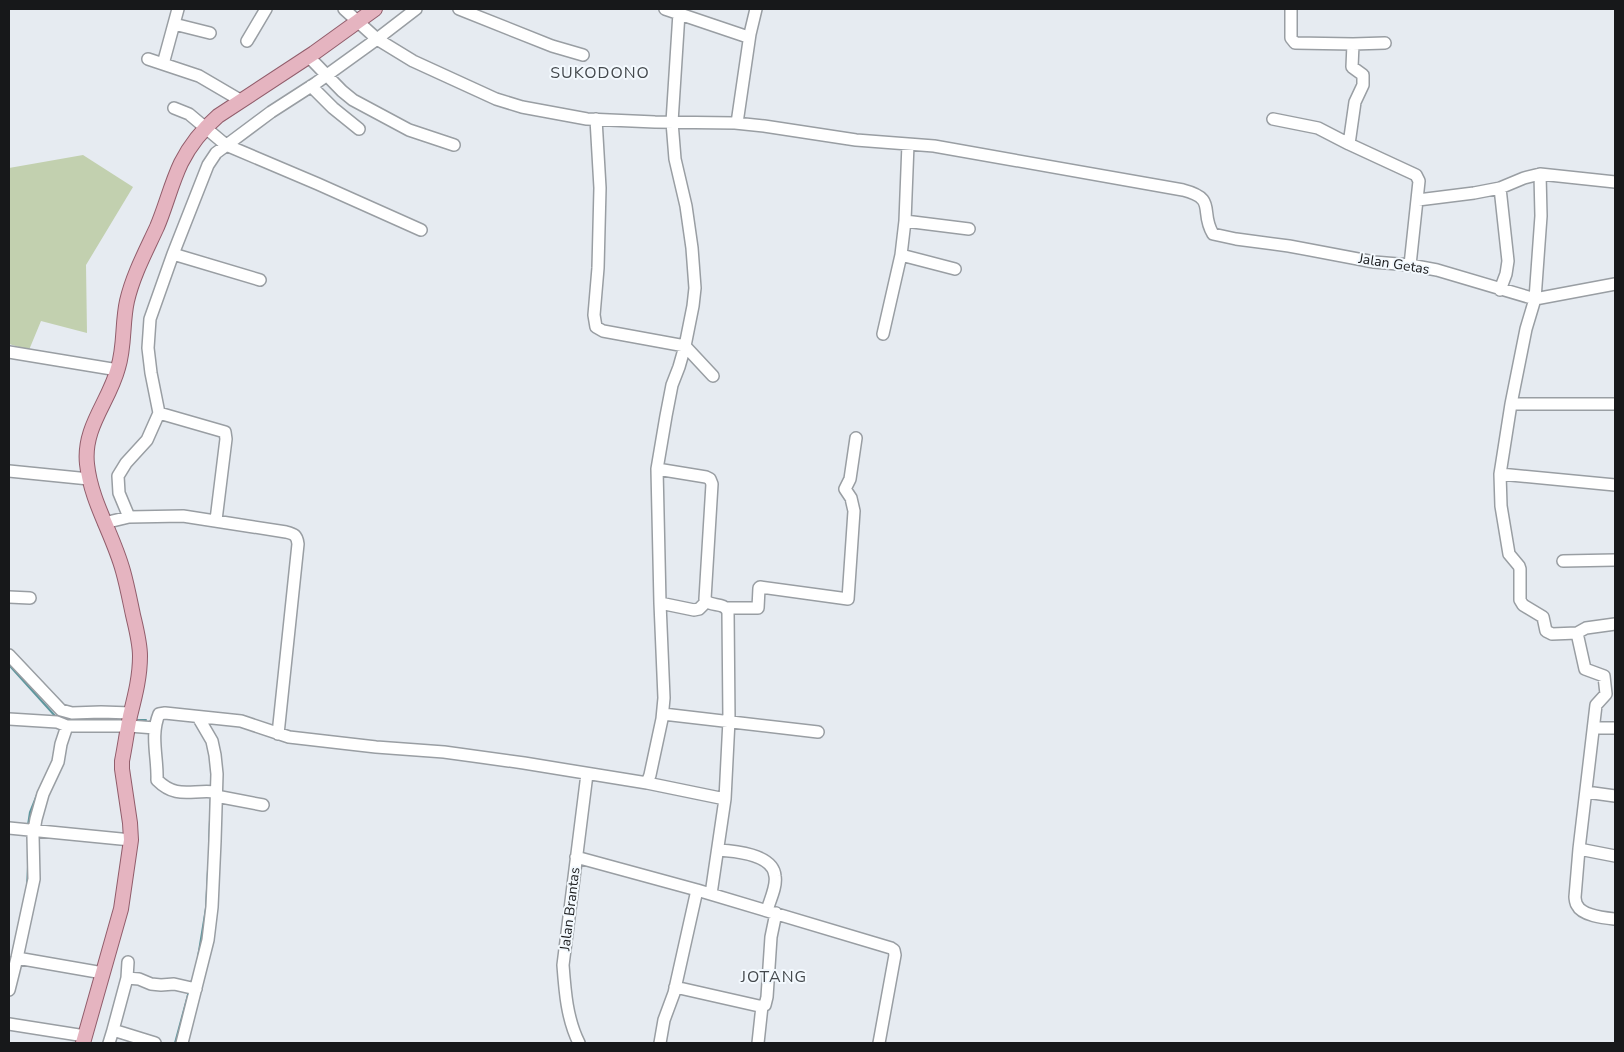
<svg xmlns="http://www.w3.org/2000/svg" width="1624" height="1052" viewBox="0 0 1624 1052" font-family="'Nunito Sans',sans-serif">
	<rect width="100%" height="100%" fill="#e6ebf1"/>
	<!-- green -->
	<path fill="#c2d0af" d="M83,155l50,32 -47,78 1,68 -46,-12 -12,29 -20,-6v-176z"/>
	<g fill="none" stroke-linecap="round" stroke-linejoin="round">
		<!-- stream -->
		<path stroke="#5e979e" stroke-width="2" d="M9,665l47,52
			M86,718l37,1
			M136,720h10
			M28,825l2,-13 8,-20
			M209,845l2,-50
			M27,887l1,-20
			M198,957l8,-49 2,-38
			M175,1043l14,-52"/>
		<!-- minor casing -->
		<g stroke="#999ea3" stroke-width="14">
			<path id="minor" d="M344,9l33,30 36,22 83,38 26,8 65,12 68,3 80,1 29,3 92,14 78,6 249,44c35,9 16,21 30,44l23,5 53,7 85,16 36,3 27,5 98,29 80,-15
				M459,9l93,37 31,9
				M665,9l80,27 5,-2
				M1291,9v29l4,5 58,1 32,-1
				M174,24l36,9
				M247,41l19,-32
				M308,56l34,35 11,9 56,30 45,15
				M148,59l51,17 41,24
				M163,64l15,-55
				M311,86l22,22 26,21
				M174,108l15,6 37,31 92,39 103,46
				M596,119l4,69 -2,80 -4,47 2,12 7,4 82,15 28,30
				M1273,119l45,9 31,16 67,31 3,6 -9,84
				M737,123l13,-89 6,-25
				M1349,144l6,-42 8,-17v-10l-11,-8 1,-23
				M1540,174l1,42 -6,83 -9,30 -15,75 -11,70 1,32 8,48 10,12 1,3v31l3,5 20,12 3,14 6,3 25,-1 9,-5 29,-4
				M1418,200l56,-7 26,-5 24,-10 16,-4 75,8
				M905,221l64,8
				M173,254l87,26
				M901,255l54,14
				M1500,290l6,-16 2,-13 -8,-73
				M883,334l18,-79 4,-34 3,-77
				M9,352l109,18
				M1511,404h104
				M159,413l66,19 1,7 -10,81
				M9,471l80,8
				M1500,474l115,11
				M129,517l-10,-24 -1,-17 8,-13 21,-23 12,-27 -8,-40 -3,-25 2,-29 23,-65 35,-89 8,-12 55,-41 45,-29 61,-44 39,-30
				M104,523l25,-6 54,-1 103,16c8,2 11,3 12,12l-20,190
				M1563,561l52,-1
				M9,597l21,1
				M660,603l34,7 5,-1 7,-7
				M727,608h31l1,-20 1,-1 88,12 6,-88 -3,-13 -6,-9 5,-10 6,-41
				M1577,633l8,36 19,7 2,18 -10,11 -17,144 -4,48c0,1 1,8 2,8 5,11 28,13 38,14
				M9,655l52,55 11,3 29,-1 30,1
				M663,714l155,18
				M9,719l48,3 10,4h62l26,2
				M1594,728h21
				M647,783l3,-8 12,-56 2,-21 -4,-95 -3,-134 9,-53 6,-31 7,-18 6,-21 8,-40 2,-18 -3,-40 -6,-42 -11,-47 -3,-37 7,-109
				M216,792c-24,-3 -39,8 -59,-12 1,-22 -7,-44 2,-66l6,-1 76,8 48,16 87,10 68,5 80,11 123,20 78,16 4,-79 -1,-108c-4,-11 -18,-4 -23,-13l7,-115 -2,-5 -4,-2 -49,-8
				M1586,792l29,4
				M216,796l47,9
				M9,828l122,12
				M1579,849l36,7
				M718,850c16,1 55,4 57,26 2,10 -5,24 -8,34
				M576,857l121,33 194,58 3,2 1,5 -16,88
				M711,894l14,-95
				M17,958l86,15
				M128,962l-1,16 12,1 12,5 10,1 13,-1 22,5
				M675,987l84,19 6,-1 2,-8 4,-60 5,-24
				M9,990l8,-32 17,-79 -1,-43 3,-17 7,-25 15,-32 3,-18 6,-18
				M9,1024l76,12
				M113,1030l14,-52
				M109,1043l4,-13 42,13
				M182,1043l26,-103 4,-33 3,-66 2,-67 -2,-19 -3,-14 -14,-24
				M579,1043c-12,-24 -14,-51 -16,-78l24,-191
				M660,1043l4,-23 10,-27 23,-103
				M758,1043l4,-37"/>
		</g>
		<!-- major casing -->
		<g stroke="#915d6b" stroke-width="16">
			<path id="major" d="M83,1043l38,-134 10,-69 -1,-17 -8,-54v-8c3,-15 5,-30 8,-45 5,-20 10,-39 10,-60 0,-13 -4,-28 -7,-41 -3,-14 -6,-30 -10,-44 -10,-37 -32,-69 -36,-107 -4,-37 22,-62 31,-96 7,-22 4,-45 9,-67 6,-26 19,-50 30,-74 9,-21 14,-43 24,-64 9,-18 22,-34 37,-47l96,-63 61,-44"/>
		</g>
		<!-- minor -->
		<use href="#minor" stroke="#fff" stroke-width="11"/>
		<!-- major -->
		<use href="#major" stroke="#e5b4c0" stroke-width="14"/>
	</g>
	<g text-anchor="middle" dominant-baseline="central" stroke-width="4" stroke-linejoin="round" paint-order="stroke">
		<!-- street labels -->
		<g font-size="14" fill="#17181a" stroke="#f3f9fe">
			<text transform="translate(1394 264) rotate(9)">Jalan Getas</text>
			<text transform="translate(570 909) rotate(-83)">Jalan Brantas</text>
		</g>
		<!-- quarter labels -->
		<g font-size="16" letter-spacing="1" fill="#44494d" stroke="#f3f9fe">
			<text x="600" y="73">SUKODONO</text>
			<text x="774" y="977">JOTANG</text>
		</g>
	</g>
	<!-- border -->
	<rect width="1624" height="1052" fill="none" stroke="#17181a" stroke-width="20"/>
</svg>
